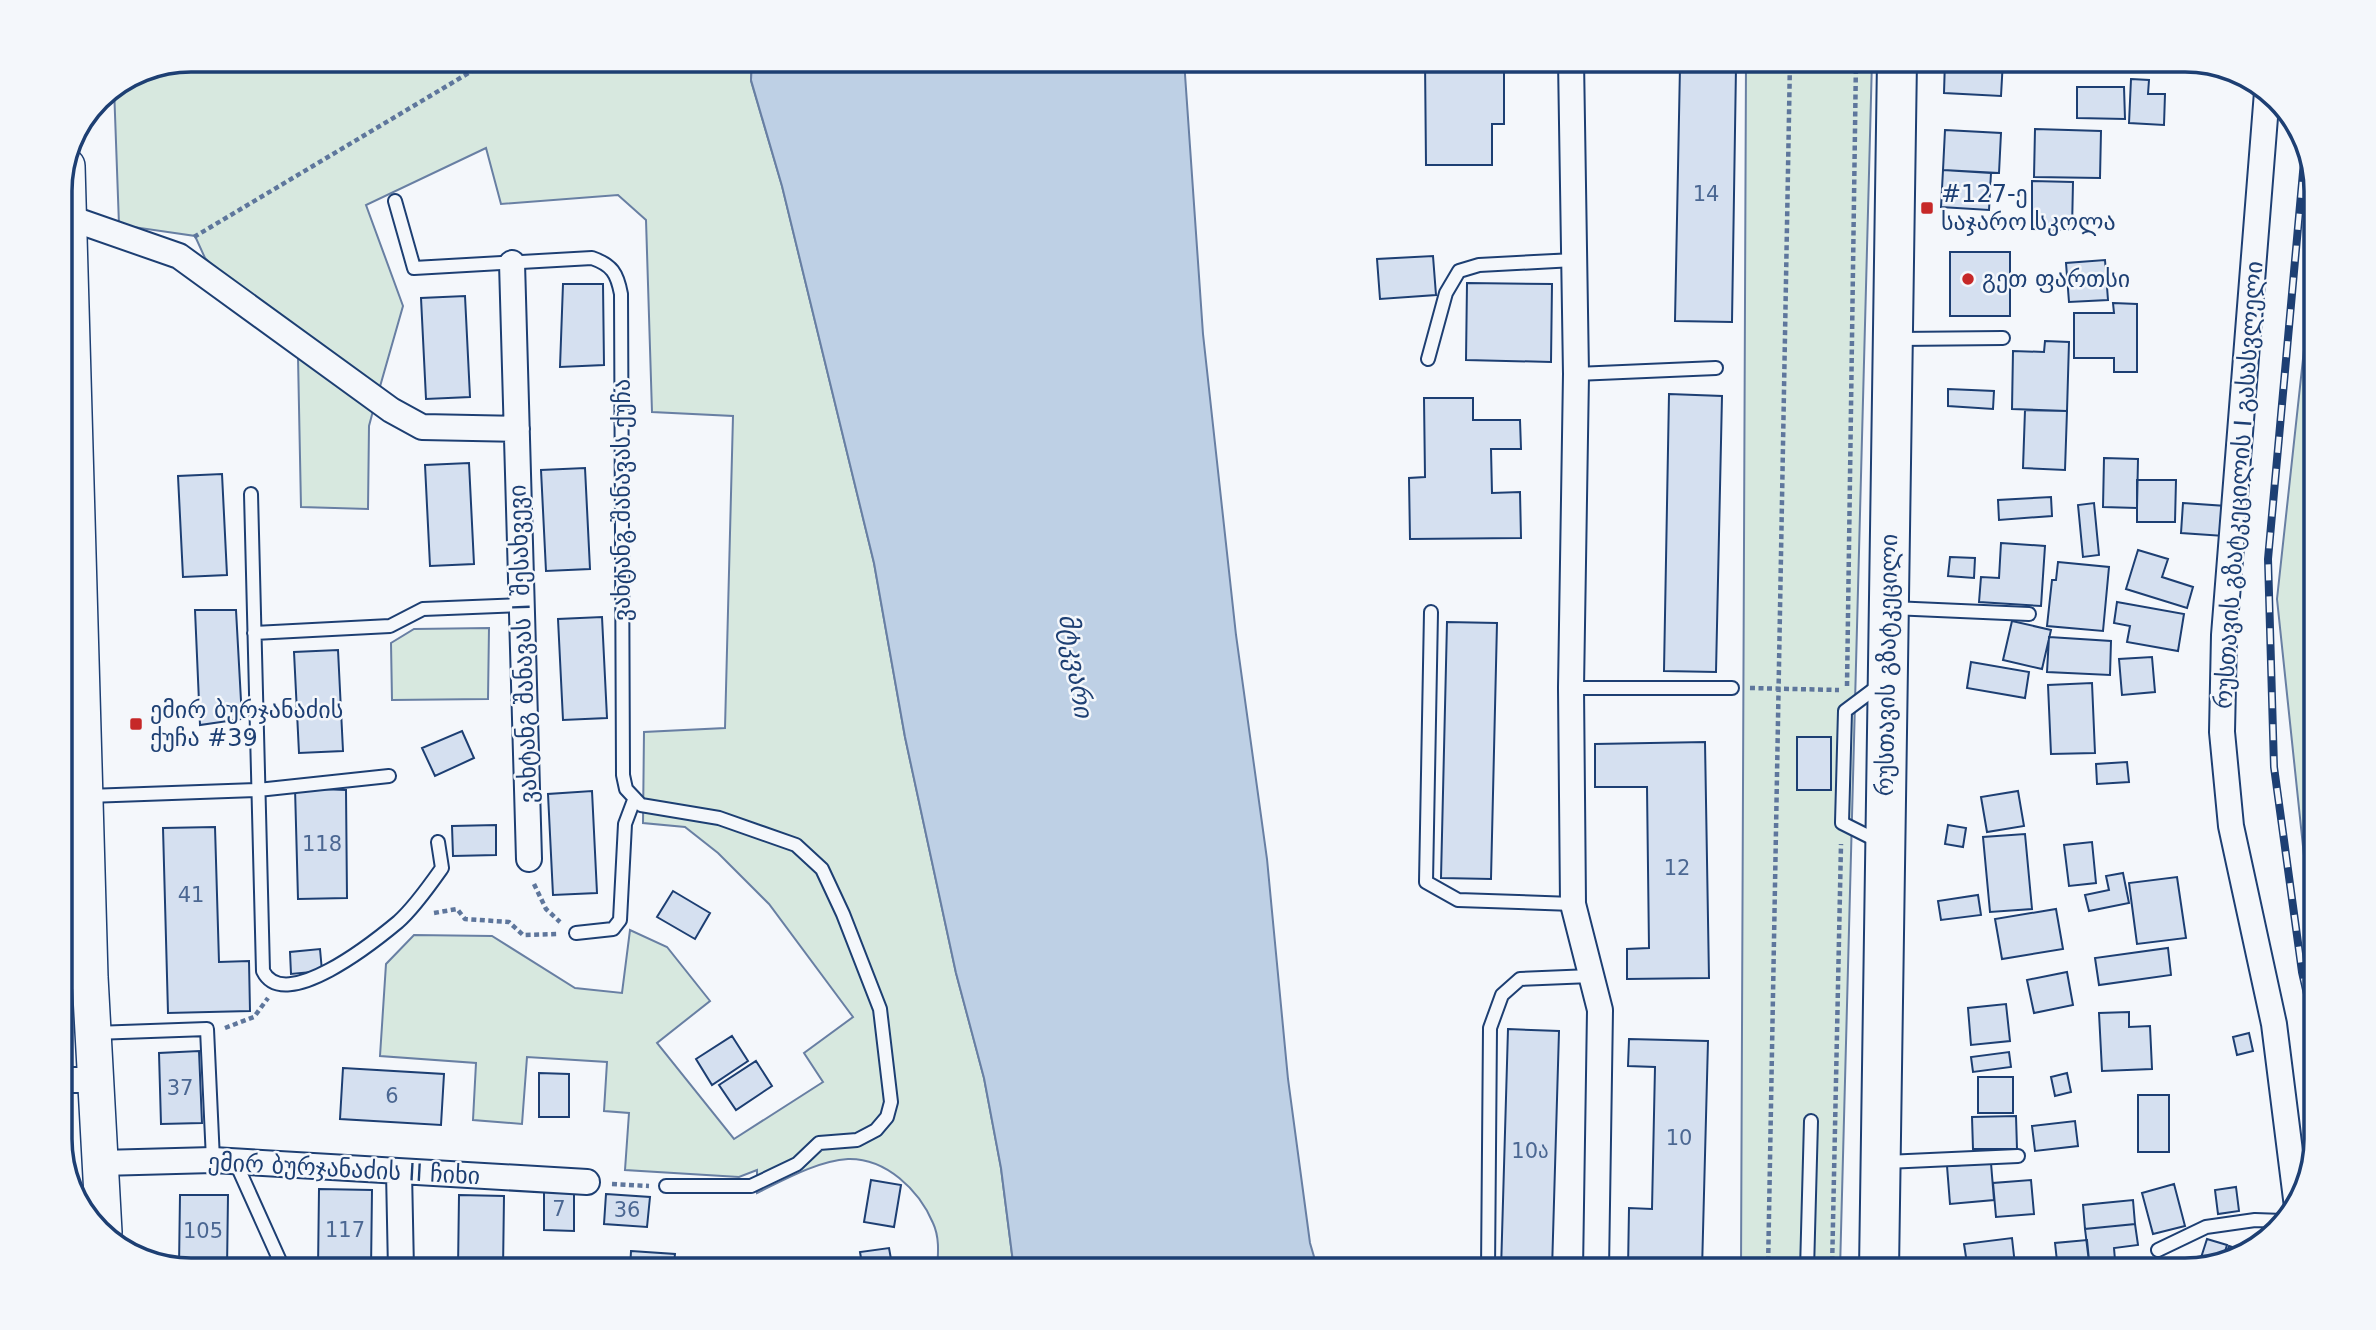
<svg xmlns="http://www.w3.org/2000/svg" width="2376" height="1330" viewBox="0 0 2376 1330" font-family="'DejaVu Sans','Noto Sans Georgian',sans-serif">
	<rect width="100%" height="100%" fill="#f4f7fb"/>
	<!-- green -->
	<path fill="#d7e8df" stroke="#687fa3" stroke-width="2" d="M190,60h562l-1,21 31,105 92,377 31,174 51,236 28,105 17,90 13,102h-77c1,-15 3,-32 -4,-47 -14,-33 -47,-65 -85,-64 -31,2 -64,21 -91,34v-23l-18,7 -114,-7 4,-57 -25,-2 3,-49 -80,-5 -5,67 -49,-4 3,-57 -96,-7 6,-92 28,-29 78,1 83,52 47,5 8,-63 37,17 43,54 -53,42 77,96 89,-57 -19,-29 49,-36 -84,-113 -51,-51 -33,-26 -42,-4 1,-91 81,-4 8,-312 -81,-4 -6,-192 -28,-25 -117,9 -15,-56 -120,57 37,101 -24,84 -159,-117 -15,-15 -10,-22 -76,-11 -5,-138 27,-18z
		M1746,60h126l-32,1210h-99z
		M2316,239v731l-39,-371z
		M298,357l75,54 -4,15 -1,83 -67,-2z
		M489,628l-1,71 -96,1 -1,-57 23,-14z"/>
	<!-- water -->
	<path fill="#bed0e5" stroke="#687fa3" stroke-width="2" d="M752,60h432l19,274 33,301 31,224 21,220 22,164 8,27h-304l-13,-102 -17,-90 -28,-105 -51,-236 -31,-174 -92,-377 -31,-106z"/>
	<!-- building -->
	<path fill="#d5e0f0" stroke="#1d3f73" stroke-width="2" d="M1425,60h66v5h13v59h-12v41h-66z
		M1945,60h58l-2,36 -57,-3z
		M1680,66l56,1 -4,255 -57,-1z
		M2131,79l18,1 -1,14h17l-1,31 -35,-2z
		M2077,87h47l1,32 -48,-1z
		M2035,129l66,2 -1,47 -66,-1z
		M1945,130l56,3 -2,40 -56,-3z
		M1943,170l48,3 -2,37 -48,-3z
		M2032,181l41,1 -1,48 -40,-1z
		M1950,252h60v64h-60z
		M1433,256l3,39 -56,4 -3,-40z
		M2105,260l3,40 -39,2 -3,-39z
		M1467,283l85,1 -1,78 -85,-2z
		M563,284h40l1,81 -44,2z
		M465,296l5,101 -44,2 -5,-101z
		M2113,303l24,1v68h-23v-14h-40v-45h40z
		M2045,341l24,1 -2,69 -55,-2 1,-58 31,1z
		M1948,389l46,2 -1,18 -45,-3z
		M1669,394l53,2 -6,276 -52,-1z
		M1424,398h49v22h47l1,29h-30l1,44 28,-1 1,46 -111,1 -1,-61 16,-1z
		M2025,410l42,1 -2,59 -42,-2z
		M2104,458l34,1 -1,49 -34,-1z
		M469,463l5,101 -44,2 -5,-101z
		M585,468l5,101 -44,2 -5,-101z
		M222,474l5,101 -44,2 -5,-101z
		M2137,480h39l-1,42h-38z
		M2051,497l1,19 -53,4 -1,-20z
		M2094,503l5,52 -16,2 -5,-52z
		M2183,503l43,3 -2,30 -43,-3z
		M2001,543l44,3 -4,60 -62,-4 2,-25 18,1z
		M2138,550l30,9 -6,18 31,10 -6,21 -61,-19z
		M1950,557l25,1 -1,20 -26,-2z
		M2058,562l51,5 -6,64 -56,-5 5,-46h4z
		M2117,602l67,12 -6,37 -51,-9 3,-16 -16,-3z
		M195,610h41l6,109 -42,6z
		M602,617l5,101 -44,2 -5,-101z
		M2012,621l39,9 -9,39 -39,-9z
		M1447,622l50,1 -6,256 -50,-1z
		M2049,637l62,4 -1,34 -63,-3z
		M338,650l5,101 -44,2 -5,-101z
		M2152,657l3,35 -33,3 -3,-36z
		M1971,662l58,10 -4,26 -58,-10z
		M2092,683l3,70 -44,1 -3,-69z
		M462,731l12,27 -39,18 -13,-28z
		M1797,737h34v53h-34z
		M1705,742l4,236 -82,1v-30l22,-1 -2,-161h-52v-43z
		M2127,762l2,20 -32,2 -1,-20z
		M295,788l51,2 1,108 -49,1z
		M592,791l5,102 -44,2 -5,-101z
		M2018,791l6,35 -37,6 -6,-35z
		M496,825v30l-43,1 -1,-30z
		M1948,825l18,3 -3,19 -18,-3z
		M215,827l4,135 30,-1 1,50 -82,2 -5,-185z
		M2025,834l7,75 -42,3 -7,-75z
		M2092,842l4,41 -27,3 -5,-41z
		M2123,873l6,30 -40,8 -4,-16 24,-5 -3,-14z
		M2177,877l9,61 -49,6 -8,-61z
		M673,891l37,22 -15,26 -38,-22z
		M1978,895l3,20 -40,5 -3,-19z
		M2056,909l7,40 -61,10 -7,-40z
		M2168,948l3,27 -72,10 -4,-27z
		M320,949l2,22 -31,3 -1,-22z
		M2067,972l6,33 -39,8 -7,-33z
		M2006,1004l4,37 -39,4 -3,-37z
		M2129,1012v15l21,-1 2,43 -50,2 -3,-58z
		M1508,1029l51,2 -7,239h-51z
		M2249,1033l4,18 -16,4 -4,-18z
		M732,1036l16,25 -36,24 -16,-26z
		M1629,1039l79,2 -6,229h-74l1,-62 23,1 3,-142 -27,-1z
		M199,1051l3,72 -41,1 -2,-71z
		M2009,1052l2,15 -38,5 -2,-15z
		M756,1061l16,25 -36,24 -17,-25z
		M343,1068l101,6 -3,51 -101,-6z
		M539,1073l30,1v43h-30z
		M2067,1073l4,19 -16,4 -4,-19z
		M1978,1077h35v36h-35z
		M2138,1095h31v57h-31z
		M2016,1116l1,33h-44l-1,-32z
		M2075,1121l3,25 -43,5 -3,-25z
		M1991,1163l3,37 -44,4 -3,-38z
		M871,1180l30,5 -7,42 -30,-5z
		M2031,1180l3,34 -38,3 -3,-34z
		M2174,1184l11,42 -32,8 -11,-41z
		M544,1187h30v44l-30,-1z
		M2236,1187l3,24 -21,3 -3,-24z
		M319,1189l53,1 -1,80h-53z
		M606,1194l44,3 -3,30 -43,-3z
		M180,1195h48l-1,75 -48,-3z
		M459,1195l45,1 -1,74h-45z
		M2133,1200l2,24 -50,5 -2,-24z
		M2135,1224l3,21 -24,3 1,12 -26,2 -4,-33z
		M2012,1238l3,27 26,-3 1,8h-74l-4,-26z
		M2207,1239l20,6 -5,16 -24,6z
		M2087,1240l3,30h-32l-3,-27z
		M2229,1246l20,6 -1,2 -23,6z
		M889,1248l4,22h-30l-3,-18z
		M631,1251l44,3 -2,16h-43z
		M517,1261h30v9h-30z"/>
	<g fill="none" stroke-linecap="round" stroke-linejoin="round">
		<!-- lane casing -->
		<g stroke="#1d3f73" stroke-width="16">
			<path id="lane" d="M395,201l19,67 178,-10c20,7 25,15 29,36l2,481 3,14 15,16 78,13 77,27 26,24 21,45 37,95 11,93 -4,15 -11,13 -19,10 -38,3 -22,21 -46,22h-85
				M1898,339l105,-1
				M1428,359l18,-66 13,-22 20,-6 95,-5
				M1576,374l140,-6
				M251,494l12,477c21,43 111,-29 135,-49 16,-14 32,-37 44,-54l-4,-26
				M1892,608l137,6
				M1431,612l-5,270 32,18 115,4
				M254,633l136,-7 33,-17 99,-4
				M1571,688h161
				M88,796l170,-6 131,-14
				M1880,842l-38,-19 3,-112 36,-27
				M576,933l37,-4 7,-9 5,-96 9,-24
				M94,1033l113,-4 6,131
				M235,1161l49,109
				M1886,1162l132,-6
				M2158,1250l48,-23 49,-7 28,1
				M1488,1270l2,-242 12,-33 18,-16 71,-3
				M1807,1270l4,-149"/>
		</g>
		<!-- street casing -->
		<g stroke="#1d3f73" stroke-width="28">
			<path id="street" d="M1571,60l5,314 -5,314 2,216 27,106 -4,260
				M2267,92l-43,543 -2,97 9,94 43,198 23,183
				M70,218l109,38 212,154 31,17 95,2
				M512,263l17,596
				M60,977h30
				M60,1080h35
				M101,1163l112,-3 374,22
				M399,1172l2,98"/>
		</g>
		<!-- secondary casing -->
		<g stroke="#1d3f73" stroke-width="38">
			<path id="secondary" d="M67,166l23,811 14,255"/>
		</g>
		<!-- highway casing -->
		<g stroke="#1d3f73" stroke-width="42">
			<path id="highway" d="M1879,1270l18,-1210"/>
		</g>
		<!-- path -->
		<path stroke="#5e769c" stroke-width="4.5" stroke-dasharray="5 3.5" stroke-linecap="butt" d="M194,237l283,-169 39,-5 28,2 10,-5
			M1847,686l9,-626
			M1750,688l89,2
			M534,884l12,25 14,13
			M434,913l23,-4 8,10 44,3 14,13 36,-1
			M225,1028l29,-11 14,-19
			M612,1184l37,2
			M1768,1270l22,-1210
			M1832,1270l9,-426"/>
		<!-- lane -->
		<use href="#lane" stroke="#f4f7fb" stroke-width="12"/>
		<!-- street -->
		<use href="#street" stroke="#f4f7fb" stroke-width="24"/>
		<!-- secondary -->
		<use href="#secondary" stroke="#f4f7fb" stroke-width="35"/>
		<!-- highway -->
		<use href="#highway" stroke="#f4f7fb" stroke-width="38"/>
		<!-- rail casing -->
		<g stroke="#1d3f73" stroke-width="8">
			<path id="rail" d="M2305,150l-37,409 6,208 28,205 14,62"/>
		</g>
		<!-- rail -->
		<use href="#rail" stroke="#f4f7fb" stroke-width="5" stroke-dasharray="16" stroke-linecap="butt"/>
	</g>
	<!-- markers -->
	<g fill="#c62828" stroke="#f4f7fb" stroke-width="2.5">
		<rect x="1920" y="201" width="14" height="14" rx="3.5"/>
		<circle cx="1968" cy="279" r="7"/>
		<rect x="129" y="717" width="14" height="14" rx="3.5"/>
	</g>
	<g text-anchor="middle" dominant-baseline="central" stroke-width="5" stroke-linejoin="round" paint-order="stroke">
		<!-- number labels -->
		<g font-size="21" fill="#4b6792">
			<text x="1706" y="194">14</text>
			<text x="322" y="844">118</text>
			<text x="1677" y="868">12</text>
			<text x="191" y="895">41</text>
			<text x="180" y="1088">37</text>
			<text x="392" y="1096">6</text>
			<text x="1679" y="1138">10</text>
			<text x="1530" y="1151">10ა</text>
			<text x="559" y="1209">7</text>
			<text x="627" y="1210">36</text>
			<text x="345" y="1230">117</text>
			<text x="203" y="1231">105</text>
		</g>
		<!-- poi labels -->
		<g font-size="24" fill="#1d3f73" stroke="#f4f7fb" text-anchor="start">
			<text x="1941" y="194">#127-ე<tspan x="1941" dy="28">საჯარო სკოლა</tspan></text>
			<text x="1982" y="279">გეთ ფართსი</text>
			<text x="150" y="710">ემირ ბურჯანაძის<tspan x="150" dy="28">ქუჩა #39</tspan></text>
		</g>
		<!-- street labels -->
		<g font-size="24" fill="#1d3f73" stroke="#f4f7fb">
			<text transform="translate(2239 485) rotate(-86)">რუსთავის გზატკეცილის I გასასვლელი</text>
			<text transform="translate(622 500) rotate(-90)">ვახტანგ შანავას ქუჩა</text>
			<text transform="translate(523 644) rotate(-92)">ვახტანგ შანავას I შესახვევი</text>
			<text transform="translate(1887 665) rotate(-89)">რუსთავის გზატკეცილი</text>
			<text transform="translate(344 1169) rotate(3)">ემირ ბურჯანაძის II ჩიხი</text>
		</g>
		<!-- water labels -->
		<g font-size="26" font-style="italic" fill="#1d3f73" stroke="#f4f7fb">
			<text transform="translate(1076 666) rotate(81)">მტკვარი</text>
		</g>
	</g>
	<!-- crop -->
	<path d="M0 0H2376V1330H0ZM191 72H2185A119 119 0 0 1 2304 191V1139A119 119 0 0 1 2185 1258H191A119 119 0 0 1 72 1139V191A119 119 0 0 1 191 72Z" fill="#f4f7fb" fill-rule="evenodd"/>
	<path fill="none" stroke="#1d3f73" stroke-width="3.5" d="M191 72H2185A119 119 0 0 1 2304 191V1139A119 119 0 0 1 2185 1258H191A119 119 0 0 1 72 1139V191A119 119 0 0 1 191 72Z"/>
</svg>
